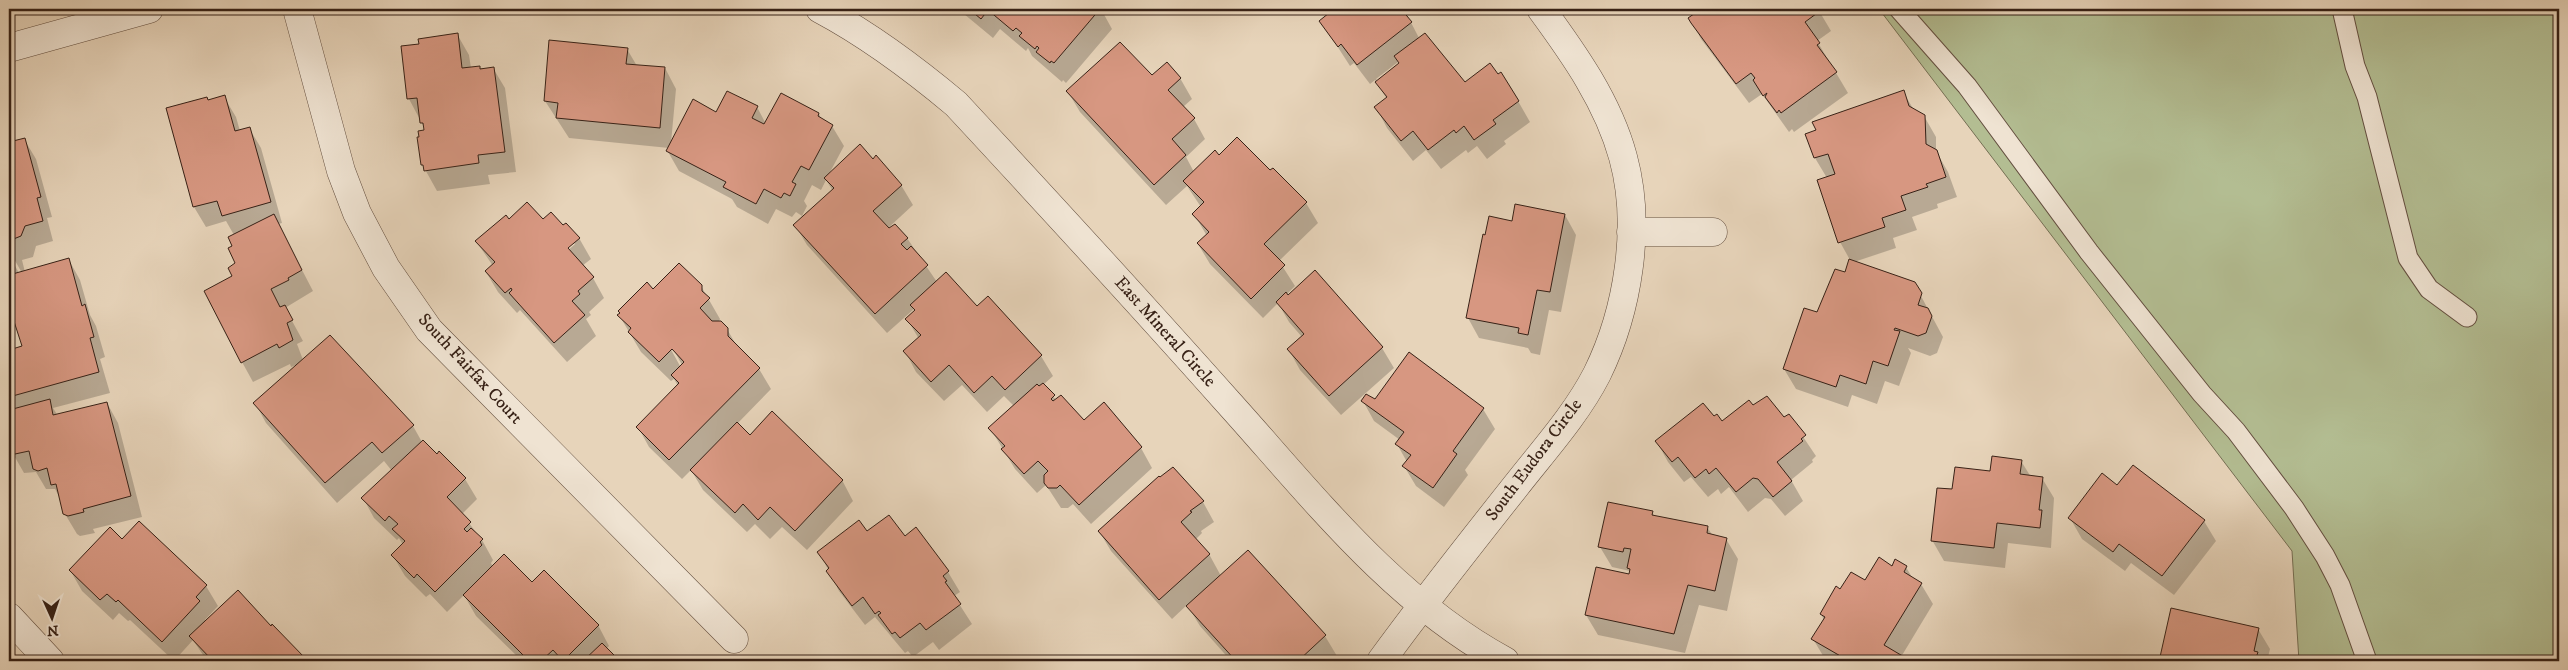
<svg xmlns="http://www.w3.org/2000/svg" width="2568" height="670" viewBox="0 0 2568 670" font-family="'IM FELL DW Pica',serif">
	<rect width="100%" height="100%" fill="#e7d4ba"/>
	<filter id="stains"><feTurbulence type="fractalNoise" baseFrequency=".004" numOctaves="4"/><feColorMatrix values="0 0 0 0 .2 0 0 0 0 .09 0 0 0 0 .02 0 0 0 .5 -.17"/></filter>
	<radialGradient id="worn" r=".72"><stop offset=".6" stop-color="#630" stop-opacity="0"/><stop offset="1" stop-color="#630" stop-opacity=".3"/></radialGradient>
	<!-- green -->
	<path fill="#b3bd92" stroke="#756f54" d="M1879,9h680v652h-260l-7,-110z"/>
	<!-- shadow -->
	<path fill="#0003" fill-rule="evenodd" d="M958,9h143l11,20 -46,54 -3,-3 -1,2 -30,-26 -4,-8 -2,3 -26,-22 -7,9z
		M1331,9h73l15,29 46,46 53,17 12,21 -26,19 2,3 -19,15 -10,-13 -9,7 -2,-3 -25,19 -15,-19 -13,11 -26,-33 -11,-21 11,-8 -12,-19 -5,4 -16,-21 -4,3 -29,-45 12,-9zM1398,62l2,2 -22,17 -2,-2z
		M1703,9h50l2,2 3,-2h60l13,22 -14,10 31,52 -54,39 -2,-3 -3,3 -27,-38 -13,9 -48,-64 -11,-21z
		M457,34l12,21 2,13h22l12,20 11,84 -28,3 2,9 -53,7 -15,-27 3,-35 -16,-30 11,-54z
		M627,49l10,17 28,2 11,21 -5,54 46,-30 40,-6 9,17 53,-10 3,6 10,6 12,20 -15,28 45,-13 27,24 12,20 -26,24 20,9 30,44 40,26 11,-10 53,58 12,20 -10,9 13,15 27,22 58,26 11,20 -61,56 -18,-20 -5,4h-7l-15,-23 -9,8 -22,-24 -25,-41 24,-22 -10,-10 -17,16 -25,-27 -18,16 -28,-29 -11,-21 14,-12 -12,-20 8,-8 -1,-2 -27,24 -80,-88 -12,-20 38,-34 -7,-11 -5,10 -9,-5 -8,16 3,5 -5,10 -6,-4 -4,5 -16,-8 -8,15 -31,-17 -5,-8 -53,-28 -12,-21 2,-2 -100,-10 -24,-37z
		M1152,77l28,1 12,21 -9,8 11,12 11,20 -19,18 8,15 25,-16 51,16 36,31 12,20 -39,38 16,25 -11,11 98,51 12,20 -53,47 -41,-45 -11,-20 13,-13 -13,-15 -11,-19 -15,15 -53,-54 -12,-20 9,-8 -13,-22 7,-7 -14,-21 -21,19 -86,-93 -12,-20z
		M1903,92l11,18 10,6 12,21v14l12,21 9,25 -20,7 1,4 -26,9 5,13 -24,8 3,10 -42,14 60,21 29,54 -6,16 -7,3 -22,-8 3,5 -12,33 -14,-5 -8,23 -25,-9 -4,12 -52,-18 -12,-20 62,-96 4,-13 -10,-18 -13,-64 -12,-20 -8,-23z
		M224,97l12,20 4,14 9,-3 12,20 21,75 -4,1 35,67 -28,17 18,33 -6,3 6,16 110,66 9,16 15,14 2,-3 26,26 12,20 -15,15 20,26 11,20 -2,3 2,4 39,16 66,42 11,21 -3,3 13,12h-97l-46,-45 -12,-21 -17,17 -17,-18 -4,3 -21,-21 -12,-20 10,-11 -4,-7 -2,2 -23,-22 -11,-20 29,-27 -8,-10 -47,42 -71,-80 -11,-20 43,-39 -7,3 -1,-3 -37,18 -11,-20 -8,-85 3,-13 -3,-29 -8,-14 -20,6 -12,-20 14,-106z
		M24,139l12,20 16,58 -5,1 6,23 -17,5 -3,11 -11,3 3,12 44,-12 11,20 10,35 6,11 9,31 -5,2 10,34 -57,15 5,8 49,-13 11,20 24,94 -49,12 2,4 -15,3 -3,-2 -12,-20 -4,-14 -6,-11h-9l-10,-17 -12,1 -12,-21 -3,-12v-89l15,-4 -15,-45v-47l10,18h3l-13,-23v-106z
		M1565,215l11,20 -15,77 -12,-2 -9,45 -9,-2 -3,-5 -49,-10 -11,-20 18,-82 27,-14z
		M508,220l35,1 20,6 16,11 12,21 -9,7 11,12 11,20 -15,14 2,3 -5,4 10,17 -29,26 -47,-52 -3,3 -19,-21 -12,-20 7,-6 -17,-25 14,-13 2,2zM573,242l2,2 -11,10 -1,-2z
		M701,286l19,33 -1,2 8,8 11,19 21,21 12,20 -34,35 13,13 92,43 11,21 -46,49 -25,-23 -12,12 -15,-15 -8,8 -44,-42 -12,-20 -9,9 -33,-32 -11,-20 40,-41 -4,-7 -3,2 -30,-29 -22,-37 34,-24zM670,343l12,22 -2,1 -12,-22z
		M1363,401l120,8 12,20 -30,41 3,5 -24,32 -28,-21 -12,-20 3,-4 -10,-18 3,-4 -26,-19z
		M1753,407l31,12 5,-3 27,40 -4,4 1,2 -22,18 12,21 -18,15 -14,-17 -6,-1 -17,14 -19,-25 -8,7 -3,-5 -10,8 -17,-20 -7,5 -16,-20 -11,-20 56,-24 9,5z
		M2021,461l10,16 11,1 12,20 -3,50 -43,-5 -3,25 -61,-7 -12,-21 21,-49z
		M2133,467l71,54 12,20 -42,54 -43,-32 -6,8 -43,-32 -12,-21 48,-31z
		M1172,469l31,33 11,20 -13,9 1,2 -7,7 14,14 12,22 27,-24 77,84 12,20 -6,5h-100l-31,-35 -13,-21 -15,14 -61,-68 -12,-20z
		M1652,513l3,3 52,11 6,9 13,3 12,20 -11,52 -28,-6 -14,48 -87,-18 -12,-20 44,-40v-4l-18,-4 -12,-20z
		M916,529l32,43 12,20 -6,4 18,28 -33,26 -6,-8 -20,15 -5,-6 -3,2 -30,-36 -10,8 -26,-34 -20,-39 48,-19 37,5z
		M122,541l84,45 12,20 -13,14 2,1 31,-29 67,69h-98l-14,-21 -19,21 -44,-41 -2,1 -9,-8 -6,7 -31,-29 -12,-21z
		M1892,567h14l7,12 8,5 12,20 -32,53 7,4h-79l-4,-2 -12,-20 11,-19 -3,-6 20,-23z
		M2258,629l12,20 -3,12h-103l-2,-5z"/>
	<!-- building -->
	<path fill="#d79781" stroke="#372116" d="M969,9h131l-46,54 -3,-2 -1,2 -14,-11 3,-4 -2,-2 -2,3 -16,-13 3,-3 -6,-5 -3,3 -25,-21 -7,9z
		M1334,9h67l11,13 -55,43 -16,-21 -3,3 -19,-26z
		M1701,9h118l1,2 -15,11 15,21 -3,2 20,27 -56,41 -2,-3 -2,3 -12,-16 2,-4 -4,3 -10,-16 2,-2 -4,-5 -15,11 -45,-61 -3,-5z
		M458,33l4,35 18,-2v3l14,-2 11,85 -27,3 1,8 -55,8 -1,-6h-2l-4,-28h2l-1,-6 6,-1 -1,-7h-3l-3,-25 -10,1 -6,-53 18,-2 -1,-5z
		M1425,33l40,49 25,-19 8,11 3,-2 18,29 -26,19 3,4 -22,16 -10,-14 -8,7 -2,-3 -26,20 -15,-19 -12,10 -27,-34 13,-10 -12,-15 24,-19 -5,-7z
		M549,40l79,8 -2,16 39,3 -5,61 -104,-10 2,-15 -14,-2z
		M1120,42l32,33 15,-13 14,16 -13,12 27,28 -23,21 14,16 -32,30 -88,-94z
		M1904,90l5,16 16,9 1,29 11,6 9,27 -20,7 2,3 -27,9 5,14 -24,8 3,9 -47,16 -21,-63 18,-6 -7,-20 -14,4 -9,-24 11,-4 -4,-8z
		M727,91l31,15 -6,12 12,6 17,-31 38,20 -1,3 15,9 -24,45 -8,-4 -9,16 4,2 -6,12 -6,-3 -3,5 -17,-9 -8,15 -33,-17 3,-5 -60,-31 27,-52 23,13z
		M225,95l10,36 15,-4 21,75 -49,14 -5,-15 -24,6 -27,-99 41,-11 1,3z
		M1237,137l33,33 3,-2 34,34 -43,42 21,21 -34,34 -54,-56 12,-11 -17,-18 12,-12 -21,-21 32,-31 4,5z
		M25,138l16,59 -4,1 6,23 -18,5 -4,10 -10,4 3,12 -5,2 3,6 -3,1v-119z
		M860,144l13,15 3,-4 26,30 -29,26 16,17 6,-4 13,14 -7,6 6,6 4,-4 17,19 -53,49 -82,-89 41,-37 -10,-10z
		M527,202l16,17 8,-7 12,13 3,-2 14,15 -12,10 26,29 -16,14 2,3 -8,7 13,14 -31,28 -45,-50 3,-3 -1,-2 -6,5 -20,-22 10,-9 -20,-21 31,-26 3,4z
		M1515,204l50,10 -15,78 -13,-2 -9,45 -10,-2 1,-5 -53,-10 17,-84 2,1 4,-19 23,5z
		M274,214l28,56 -14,8 1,2 -18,9 9,18 5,-2 8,15 -6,3 6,17 -14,8 -2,-4 -36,19 -37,-72 28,-15 -4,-8 7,-5 -7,-15 4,-2 -4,-9z
		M69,258l13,48 3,-2 9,33 -4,1 9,34 -90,25v-47l13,-4 -13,-40v-31z
		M1849,259l66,23 7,11 -4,12 10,3 4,8 -6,17 -8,3 -23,-8 -1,2 6,1 -12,35 -15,-5 -7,23 -26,-9 -4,12 -53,-18 21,-61 13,4 18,-43 10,3z
		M679,263l23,22v6l8,7 -10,10 12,13h9l7,7v8l32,32 -91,92 -33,-33 43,-44 -8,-8 13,-13 -12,-13 -13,13 -31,-30 3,-4 -14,-13 3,-2 -2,-2 29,-29 6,7z
		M1315,270l68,77 -54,49 -42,-47 17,-15 -28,-32 10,-10 2,3z
		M946,272l31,34 11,-10 54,59 -37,35 -13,-14 -18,17 -25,-28 -18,17 -28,-31 18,-16 -16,-16 10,-9 -5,-5z
		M330,335l84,90 -32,28 -10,-11 -47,41 -72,-80z
		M1409,352l75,56 -31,43 4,3 -24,34 -31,-22 9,-11 -16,-11 9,-12 -43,-31 5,-7 9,5z
		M1043,383l12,12 -4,4 2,2 8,-6 23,25 20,-18 38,45 -63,58 -19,-20 -3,3h-9l-4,-5v-8l4,-4 -10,-10 -14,13 -23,-25 4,-3 -17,-18 49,-44 2,2z
		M1767,396l17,21 5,-3 17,21 -5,4 2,2 -26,21 15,19 -19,16 -15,-18 -5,-1 -17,14 -20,-24 -7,6 -3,-5 -11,9 -17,-21 -6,5 -17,-21 48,-38 11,13 3,-2 5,7 27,-21 4,5z
		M50,399l3,16 54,-13 24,94 -48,13 1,3 -16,4 -5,-2 -7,-30 -5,1 -4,-17 -9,3 -5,-2 -4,-18 -14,3 -4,-1 -2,-43z
		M772,411l71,69 -48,51 -25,-24 -12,13 -15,-16 -8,9 -45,-43 47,-48 13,13z
		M423,440l14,14 2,-3 27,27 -19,19 24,25 -7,7 3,3 4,-4 12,11 -3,3 2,3 -47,47 -18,-18 -3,4 -23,-23 14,-14 -13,-12 6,-5 -9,-8 -4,5 -24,-23z
		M1992,456l30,4 -2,14 23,3 -4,33h3l-2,18 -43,-5 -3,25 -63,-7 6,-53 15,1 3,-22 35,4z
		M2133,465l72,55 -43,56 -43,-32 -6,8 -45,-34 34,-45 15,12z
		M1173,467l31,34 -14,10 2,1 -11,10 29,32 -51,46 -61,-69 61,-55 1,1z
		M1608,502l45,9 -1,4 56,11 -1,7 20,5 -12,53 -27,-6 -14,49 -89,-19 11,-48 33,7 1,-5 -3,-1 4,-19 -7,-1 -1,4 -25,-5z
		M889,515l16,21 11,-9 33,44 -6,5 4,5 -2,1 16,22 -35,26 -6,-7 -20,15 -5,-6 -3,2 -14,-19 3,-2 -2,-2 -4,3 -12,-17 -11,9 -26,-35 3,-3 -12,-16 42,-32 8,11z
		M139,521l68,64 -11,12 4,4 -38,41 -44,-42 -2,2 -9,-8 -7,6 -31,-30 41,-43 12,12z
		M1248,550l78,85 -28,26h-62l-50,-55z
		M504,554l28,28 12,-12 55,55 -36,36 -10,-11 -12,11h-12l-66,-66z
		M1879,557l13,9 3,-7 12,7 -3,6 18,11 -38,62 27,16h-62l-38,-22 14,-22 -5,-3 16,-28 4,3 11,-17 14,8z
		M238,590l33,36 1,-2 33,34 -3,3h-89l-24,-25z
		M2171,608l88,20 -5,23 4,1 -3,9h-74l-21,-4z
		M602,643l18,18h-37z"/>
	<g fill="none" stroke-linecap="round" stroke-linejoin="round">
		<!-- service casing -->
		<g stroke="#634e3f" stroke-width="21">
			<path id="service" d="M1899,9l68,77 122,166 113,142 34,37 58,77 31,48 15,29 27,76
				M2342,9l13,57 12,31 41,161 21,31 38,28"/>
		</g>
		<!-- minor casing -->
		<g stroke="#634e3f" stroke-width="29">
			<path id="minor" d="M297,9l44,162 16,42 29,55 43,62 305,309
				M820,9c49,26 93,59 136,95 91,98 182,197 271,297 84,93 166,200 278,260
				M9,48l140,-39
				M1631,232h82
				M9,617l41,44
				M1381,661c43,-59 88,-116 134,-174 28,-36 61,-72 82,-113 31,-63 45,-148 26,-217 -15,-55 -49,-103 -82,-148"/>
		</g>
		<!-- service -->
		<use href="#service" stroke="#efe3d2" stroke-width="19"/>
		<!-- minor -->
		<use href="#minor" stroke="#efe3d2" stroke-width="28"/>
	</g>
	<g text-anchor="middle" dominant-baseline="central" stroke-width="4" stroke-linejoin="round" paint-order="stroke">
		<!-- street labels -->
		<g font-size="18" fill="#372116" stroke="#efe3d2">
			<text transform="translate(1165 332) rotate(48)">East Mineral Circle</text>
			<text transform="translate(470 369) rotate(47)">South Fairfax Court</text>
			<text transform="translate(1534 460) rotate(-53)">South Eudora Circle</text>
		</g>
	</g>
	<!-- margin -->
	<rect width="2568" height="670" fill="none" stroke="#e7d4ba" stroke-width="30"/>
	<rect x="10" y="10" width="2548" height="650" fill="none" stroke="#372116" stroke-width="2.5"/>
	<rect x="15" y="15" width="2538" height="640" fill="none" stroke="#372116"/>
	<!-- north arrow -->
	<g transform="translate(52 618) rotate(177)" stroke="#efe3d2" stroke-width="4" paint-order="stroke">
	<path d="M0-4L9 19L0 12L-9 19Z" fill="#372116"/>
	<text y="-8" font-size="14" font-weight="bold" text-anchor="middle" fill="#372116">N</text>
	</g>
	<rect width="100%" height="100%" filter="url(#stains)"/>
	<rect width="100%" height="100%" fill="url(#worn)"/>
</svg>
